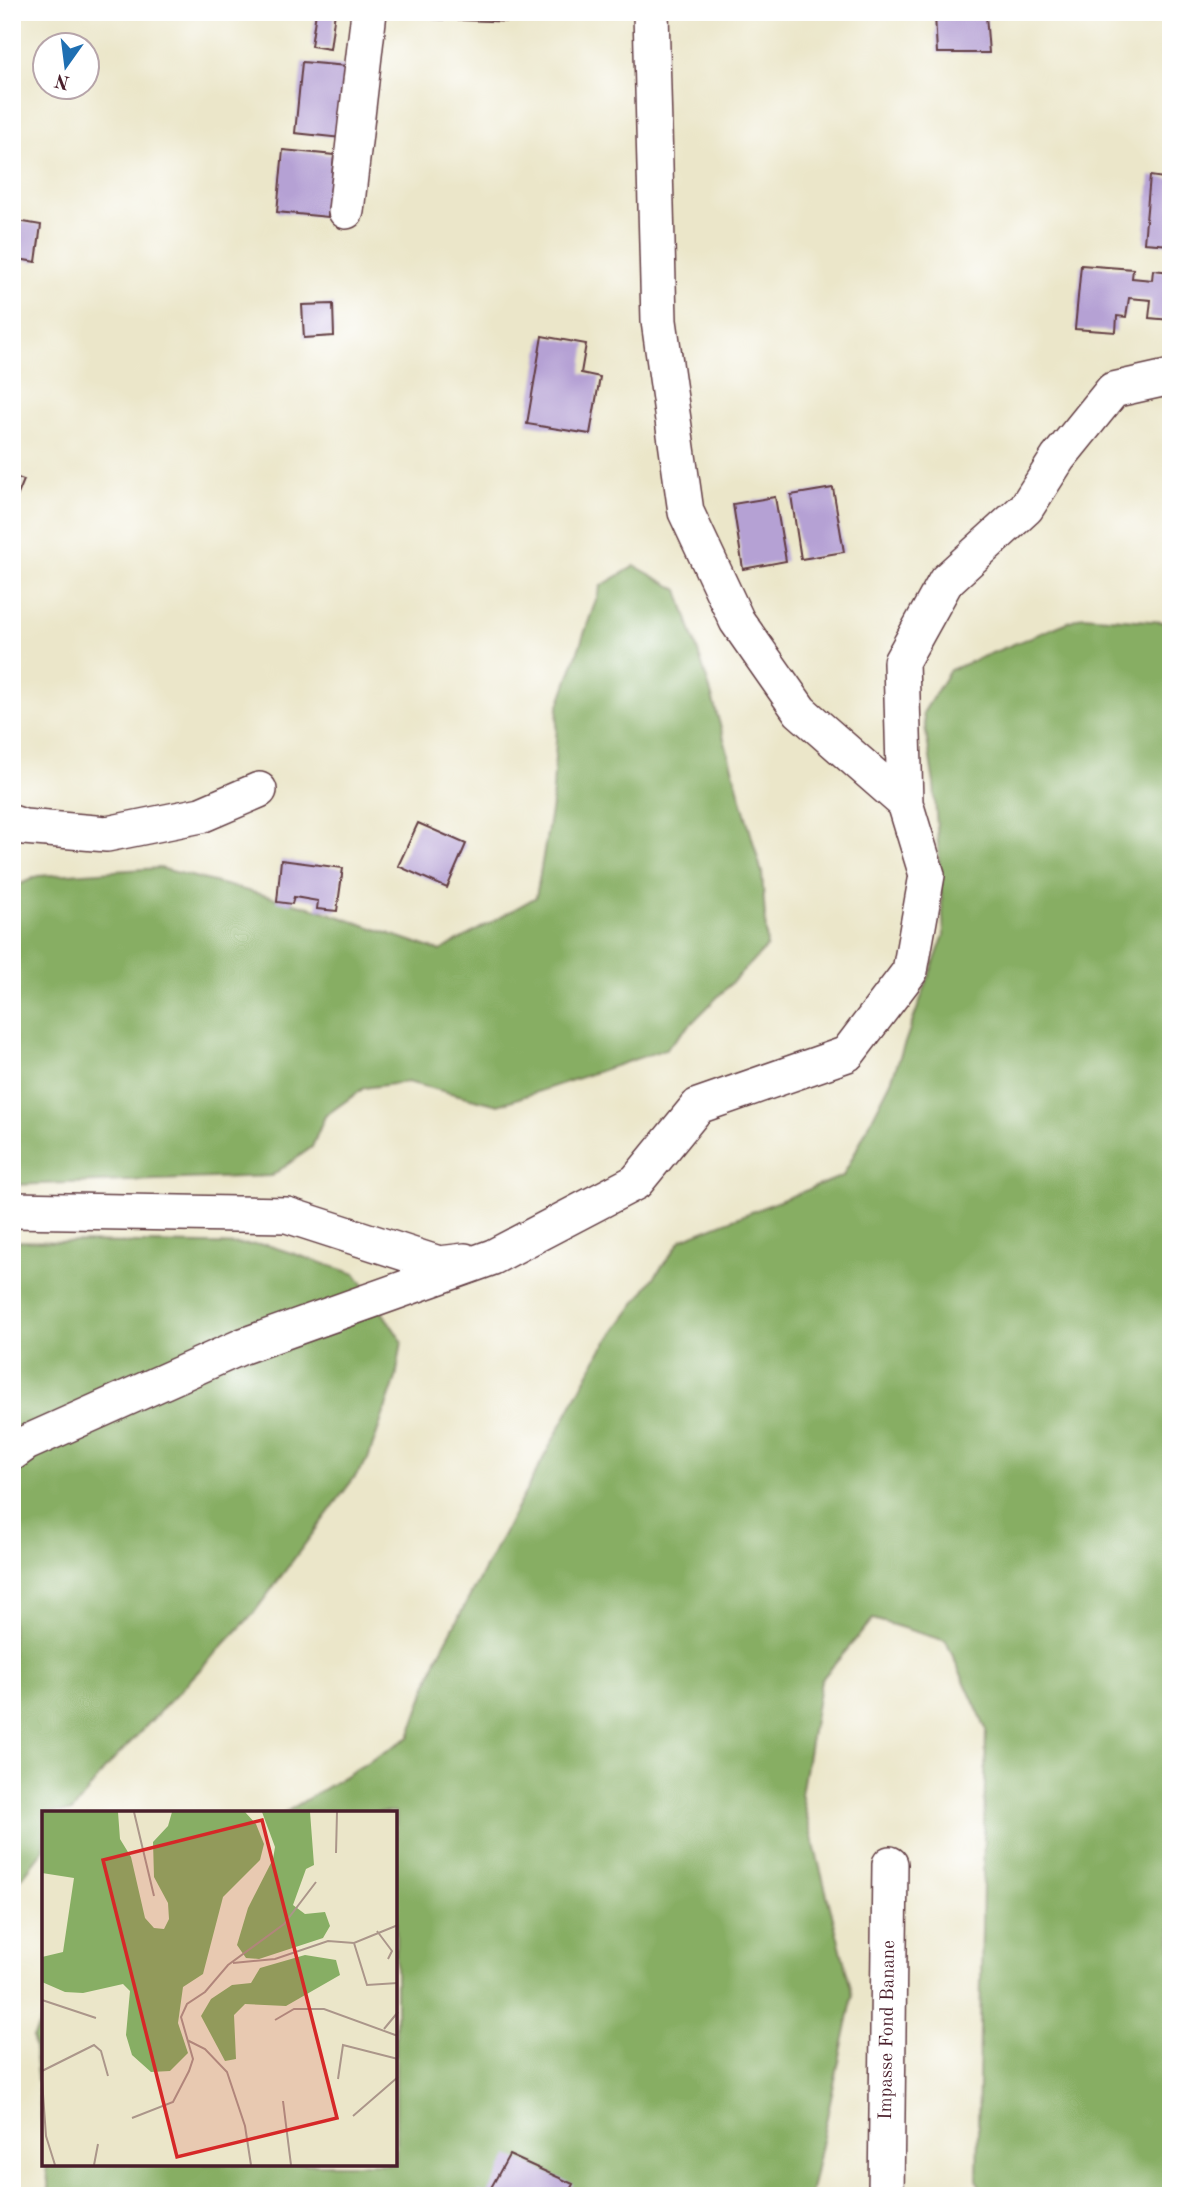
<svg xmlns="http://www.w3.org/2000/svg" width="1183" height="2208" viewBox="0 0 1183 2208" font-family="'Old Standard TT',serif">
	<rect width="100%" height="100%" fill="#fff"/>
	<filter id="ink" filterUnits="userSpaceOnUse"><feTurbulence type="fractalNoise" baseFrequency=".0143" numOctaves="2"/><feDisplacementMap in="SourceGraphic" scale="14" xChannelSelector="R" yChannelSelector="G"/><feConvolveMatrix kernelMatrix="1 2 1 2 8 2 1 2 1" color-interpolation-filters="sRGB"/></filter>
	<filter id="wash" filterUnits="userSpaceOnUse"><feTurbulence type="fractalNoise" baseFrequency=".00686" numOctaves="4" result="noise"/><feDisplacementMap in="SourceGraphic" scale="28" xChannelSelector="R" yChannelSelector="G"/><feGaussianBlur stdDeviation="1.57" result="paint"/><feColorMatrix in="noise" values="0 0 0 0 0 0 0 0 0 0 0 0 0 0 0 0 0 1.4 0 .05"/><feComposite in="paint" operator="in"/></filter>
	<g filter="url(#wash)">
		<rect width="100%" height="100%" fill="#ebe6c9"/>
		<!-- forest -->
		<path fill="#87ae64" stroke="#686648" stroke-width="2" d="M635,566l43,24 31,96 53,187 5,74 -101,102 -168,56 -91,-23 -43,6 -39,28 -13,31 -41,29 -259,9v-297l26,-12 122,-8 157,41 123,42 96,-54 16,-92 6,-97 43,-122z
			M1083,616l80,6 8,3v1571h-188l-6,-17 9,-450 -40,-88 -73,-22 -52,61 -20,114 52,202 -43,200h-758l-3,-6 -3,-26h350v-352h-110l123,-75 28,-79 164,-308 81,-111 161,-63 48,-95 53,-146 -10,-151 -11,-71 27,-43z
			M12,1241l255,4 89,29 46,67 -6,37 -28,81 -115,155 -148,155 -33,43h-28v37l-32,41z
			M44,2015v128l-11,-105z"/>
		<g id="blocks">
			<!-- building -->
			<path fill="#b5a1d4" d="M316,12h19l-5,37 -19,-3z
				M434,12h83l-1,10 -82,-3z
				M935,14l51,1 3,38h-52z
				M302,62l56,5 -7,72 -56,-6z
				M283,150l51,5 -6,62 -51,-5z
				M1150,176l21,3v66l-27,-2z
				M12,220l29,5 -5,37 -24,-4z
				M1081,265l52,4 -1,9 20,2 1,-10 18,2v48l-22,-2 2,-18 -22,-2 -3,19 -9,-1 -1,16 -41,-3z
				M333,304l1,32 -30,2 -2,-33z
				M542,336l44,8 -5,29 19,4 -10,57 -63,-10z
				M12,476l12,4 -12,29z
				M833,488l11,64 -43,7 -10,-64z
				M775,497l11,64 -43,8 -10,-65z
				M418,823l48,21 -19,44 -49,-22z
				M281,860l62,8 -6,43 -20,-2 1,-8 -24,-4 -2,7 -15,-2z
				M509,2155l64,29 -6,12h-90l2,-5 8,4z"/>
		</g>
	</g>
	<g filter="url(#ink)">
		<use href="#blocks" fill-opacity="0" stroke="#623d43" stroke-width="2"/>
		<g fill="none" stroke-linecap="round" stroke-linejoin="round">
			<!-- street casing -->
			<g stroke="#623d43" stroke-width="38">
				<path id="street" d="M651,12l8,309 27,191 51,109 63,90 105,92
					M346,211l23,-199
					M12,823l12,4 83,7 94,-19 58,-25
					M12,1210l275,5 152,49 26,-3
					M12,1453l14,-10 217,-97 250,-89 143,-75 62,-76 149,-52 63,-83 17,-96 -22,-72 -4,-141 45,-81 80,-73 32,-50 55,-68 58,-13
					M886,2196l4,-332"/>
			</g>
			<!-- street -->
			<use href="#street" stroke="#fff" stroke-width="35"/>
		</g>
	</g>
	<g text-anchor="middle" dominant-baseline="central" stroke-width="5" stroke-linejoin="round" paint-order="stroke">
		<!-- street labels -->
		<g font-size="19" fill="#4a1f2b" stroke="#fff">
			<text transform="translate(888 2030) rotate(-89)">Impasse Fond Banane</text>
		</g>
	</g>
	<!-- overview -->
	<g transform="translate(42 1811)">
		<rect width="355" height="355" fill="#ebe6c9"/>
		<path d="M0,1h76l2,27 11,18 14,61 9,10 10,1 5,-10 -1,-16 -14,-26 -1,-35 15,-16 4,-14h73l11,12 8,20 -4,16 -37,37 -20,77 -20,13 -5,36 10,30 -18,18 -19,1 -19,-17 -6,-20 4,-44 -7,-7 -40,9 -18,-1 -23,-10v-25l21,-5 11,-74 -32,-5zM220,1h48l4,53 -8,4 -13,36 12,9 20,-2 5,14 -7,12 -64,21 -13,-1 -9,-13 11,-37 25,-49 2,-12zM263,144l31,5 4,15 -54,31 -41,-2 -11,11 2,44 -11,2 -24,-45 10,-17 21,-14 19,-2 9,-15z" fill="#87ae64"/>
		<path fill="none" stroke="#ab968a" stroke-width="2" d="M92,1l20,84M294,42l1,-41M335,120l15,20 -4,8M312,132l13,42 31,-2M191,152l42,-4 53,-18 26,2 44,-18M0,189l54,18M233,209l19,-11h30l74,27M342,218l14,-17M145,229l18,9 22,23 18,54 6,39M0,260l52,-26 7,6 7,25M296,268l5,-34 55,14M0,269l4,56 9,29M241,290l8,64M311,305l45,-39M90,307l41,-16 16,-31 4,-12 -12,-42 6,-13 18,-12 23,-27 56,-41 32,-42M52,354l4,-21"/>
		<path fill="#d62828" fill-opacity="0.15" stroke="#d62828" stroke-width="3.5" d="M220,9l75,298 -160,39 -74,-297z"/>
		<rect width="355" height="355" fill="none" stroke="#4a1f2b" stroke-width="3.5"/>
	</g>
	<!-- margin -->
	<rect width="1183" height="2208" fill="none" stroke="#fff" stroke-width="42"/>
	<!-- north arrow -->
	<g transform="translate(66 66) rotate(194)"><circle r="33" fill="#ffffff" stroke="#b7a5aa" stroke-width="2"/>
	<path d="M0-5L12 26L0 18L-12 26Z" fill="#1f6fb2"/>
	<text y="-10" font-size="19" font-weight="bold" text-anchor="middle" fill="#4a1f2b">N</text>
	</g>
</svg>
